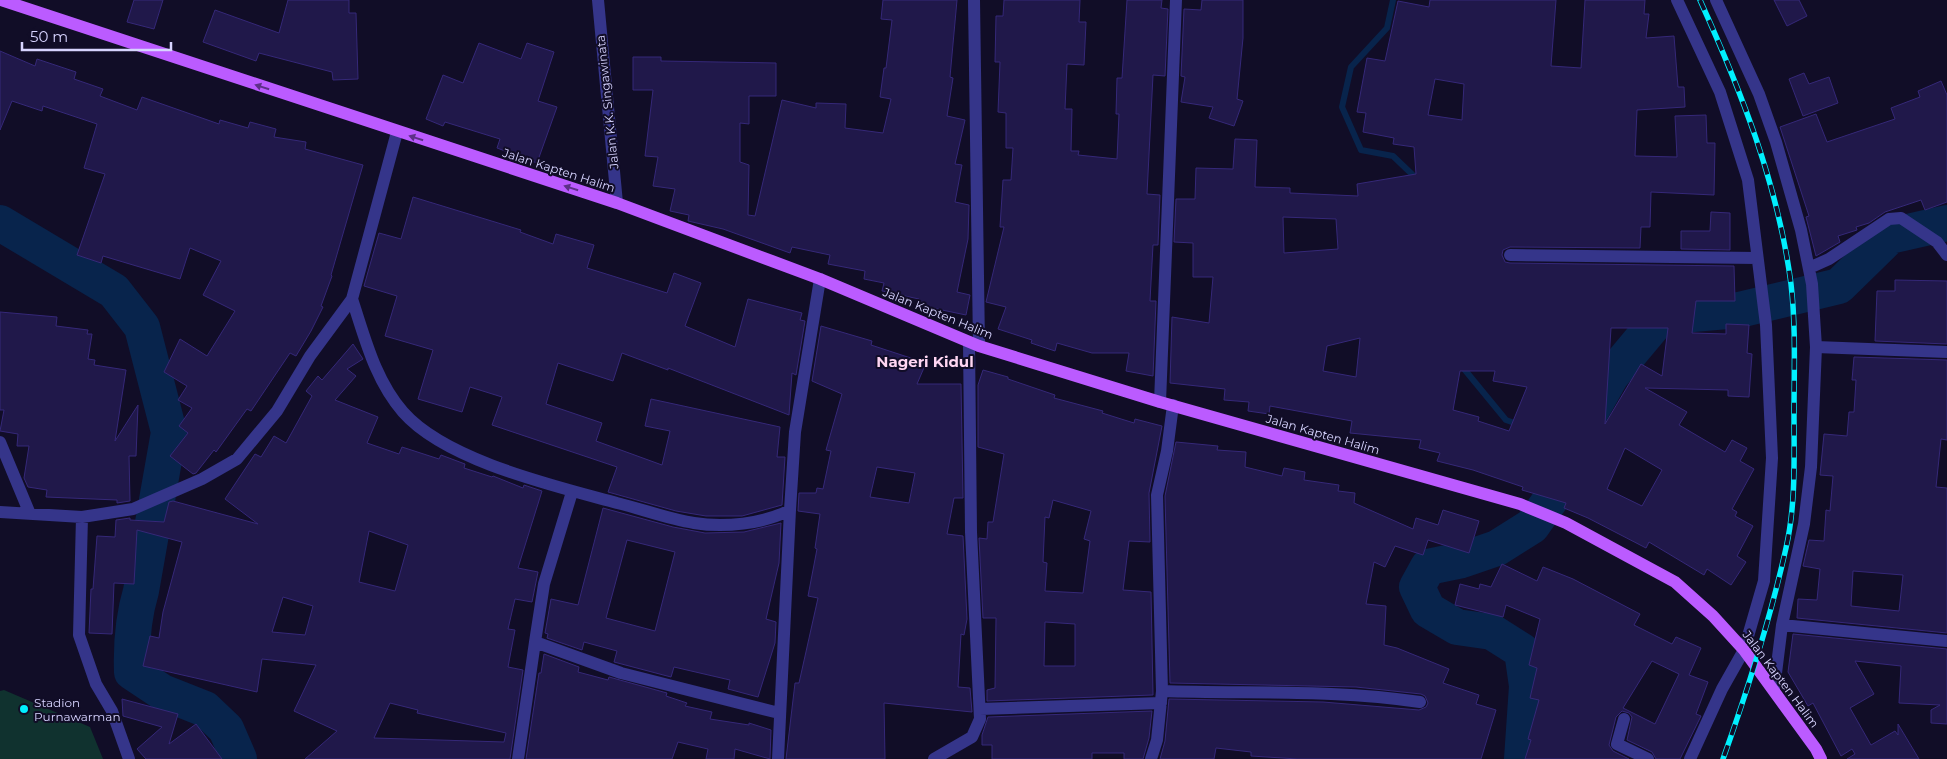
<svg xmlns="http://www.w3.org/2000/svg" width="1947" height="759" viewBox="0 0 1947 759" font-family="Montserrat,sans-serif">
	<rect width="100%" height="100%" fill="#110d27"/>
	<!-- green -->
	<path fill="#10322f" d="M4,690l86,37 13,32h-103v-68z"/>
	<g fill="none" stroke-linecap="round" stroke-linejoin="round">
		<!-- stream -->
		<path stroke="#08244c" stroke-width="6" d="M1393,0l-6,28 -36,39 -9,40 19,43 32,6 24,23
			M1460,364l46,56 14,5"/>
		<!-- river -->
		<path stroke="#08244c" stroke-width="36" d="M0,223l114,68 28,36 27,105 -28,159c-8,27 -10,53 -9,81l30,20 43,17 21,20 13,30
			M1522,759l5,-73 -5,-35 -30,-19 -35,-5 -29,-17 -11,-23 11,-20 34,-7 35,-12 35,-22 33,-47 7,-34 39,-69 46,-55 36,-7 46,-4 100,-24 51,-50 57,-13"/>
	</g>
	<!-- building -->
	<path fill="#20184a" stroke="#352878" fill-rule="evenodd" d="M134,0h29l-9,29 -27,-7z
		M288,0h61v13h7l2,66 -25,1 -1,-8 -73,-19 -3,8 -53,-19 12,-32 64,23z
		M883,0h74l-7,77 3,1 -6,38 18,4 -10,44 7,1 -7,37 14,3 -1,34 -11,53 13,3 -4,20 -48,-10 1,-6 -37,-8 2,-8 -20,-4 1,-8 -37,-7 2,-9 -38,-8 -2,6 -67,-24 -35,-8 1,-6 -19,-4 5,-22 -22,-3 5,-29 -13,-1 8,-66h-20v-33h28v4l115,2v33h-27v28l-9,-1v39l9,3 -1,50 7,1 27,-116 34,8v-5l30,1 -1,24 38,5 8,-34 -11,-2 4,-29h2l6,-48 -11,-1z
		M1004,0h76l-1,22h7l-2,43 -17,-1 -2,45h7l-1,42h8l-1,4 39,4 2,-45h-3l1,-36h5l5,-78h35l-1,8 7,1 -3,67 -12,-1 -6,119 13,1 -2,50h-5l-3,56h6l-3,75 -27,-5 3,-18h-37l-35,-10 -2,8 -24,-8 1,-3 -34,-11 8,-22 -20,-5 18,-75h-4l3,-47h8l2,-32h-7v-35l-8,-1 2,-50h-5l1,-46h7z
		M1202,0h41v38l-6,61 6,2 -9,25 -25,-8 4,-11 -32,-5 4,-25 -4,-1 3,-67 17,1z
		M1430,0h126l-5,66 30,2 4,-68h60l-1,14h5l-3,24 28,-2 4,51h6l1,20 -48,3 -2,46 42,1 -2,-41 31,-1 1,28h8l-1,52 -63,-3 -1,35h-9l-1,21 -130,-1 -7,3 -1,5 3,7 5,1 224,3 1,35h-39l-4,32 34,1v-10l23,1 -2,28 5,1 -3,43 -21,-1v-6l-83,-2 42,24 -8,13 46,27 7,-12 15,8 -7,13 14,8 -22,40 5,3 -2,4 18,10 -16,30 9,6 -15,23 -24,-16 -3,6 -55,-33 -3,6 -58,-30 -24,-10 2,-5 -44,-13 1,-3 -50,-17 -36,-9 3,-8 -21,-5 2,-8 -71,-7 2,-12 -82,-15 -1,8 -21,-3 1,-9 -25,-2 1,-11 -55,-6 2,-66 37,6 4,-46h-20v-34l-19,-1 2,-43h19l1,-31 37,1 2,-30 22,1 -2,47 35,1v5l68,3 -1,-12 59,-10 -2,-27 -21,-3 1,-6 -31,-6 3,-19 -9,-1 10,-54 18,3 13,-60 31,6zM1435,79l29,5 -2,36 -34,-5zM1283,217l53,2 2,30 -54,4zM1611,328h57l-6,48 -21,-12 -36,60zM1360,338l-4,39 -33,-6 4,-25zM1460,371h35l-2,10 34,6 -18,44 -31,-10 1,-4 -26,-7zM1625,448l37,22 -20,36 -35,-17z
		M1774,0h25l8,16 -20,10z
		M479,43l42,16 6,-16 27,9 -16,49 19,6 -20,56 -40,-15 3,-9 -55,-17 -2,4 -17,-7 17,-44 20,8z
		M0,51l35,15 2,-7 39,13 -2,7 29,10 -3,7 37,14 5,-13 77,27 1,-4 28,8 2,-6 26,7 -2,8 32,5 -1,7 58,16 -32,110 1,1 -11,30 2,1 -12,24 -15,25 -6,-3 -39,58 -4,-2 -31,43 -2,-2 -18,23 -3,1 -23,-18 18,-23 -9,-7 13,-18 -14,-8 9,-14 -23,-14 16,-33 27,17 28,-45 -32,-16 18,-34 -31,-13 -10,31 -77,-23 -2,7 -24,-8 28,-81 -21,-6 13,-44 -54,-18 -1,5 -30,-10 -12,29z
		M1804,73l5,11 20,-7 9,26 -35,13 -14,-37z
		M1941,81l6,14v107l-22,8 -4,-10 -36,12 -16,11 -13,4 1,3 -19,6 2,6 -24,14 -10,-39 3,-1 -29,-89 36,-13 11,28 68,-23 -4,-11 29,-11 -2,-6z
		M413,197l108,33 -1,2 33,12 3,-10 38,11 -7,23 80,25 7,-20 27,10 -16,43 50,21 13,-48 54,14 -2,7 5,1 -9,54 -4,-2 -3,42 -121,-47v2l-46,-17 -9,28 -55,-18 -12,41 56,19 -6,18 66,24 8,-34 -25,-5 6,-27 129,28 -3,30h8l-3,48 -40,11h-36l-30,-5 -68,-19 9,-25 -125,-42 10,-28 -32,-10 -8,25 -44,-13 15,-49 -48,-14 12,-40 -33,-10 15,-53 22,6z
		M1711,212l19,1v37l-49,-1v-18h29z
		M1895,280l52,1v63l-72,-3 2,-50h18z
		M0,312l57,5 -1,9 32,4 -1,4h5l-4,25 7,1 -1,5 32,5 -11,71 23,-36 -2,51h-7l1,45 -13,2v-3l-71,-3 1,-7 -19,-3 -4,-9 5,-32h-12l1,-12 -18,-3 4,-21h-4z
		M821,326l51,15 -1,4 55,18 -9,21h44l2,114h-9l-7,36 16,2 4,83 -3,16 -3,-1 -3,53 12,1 2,24 -88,-9 1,56h-99l9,-76h4l19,-85 -10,-2 9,-47 -2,-1 5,-34 -22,-3 1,-18h17l1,-5 6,1 8,-38 -5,-1 16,-56 -30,-13zM877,467l38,6 -6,30 -39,-6z
		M353,344l10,15 -16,10 9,7 -21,24 43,17 -11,26 32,11 3,-7 37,12 2,-4 24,9 -1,4 28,9 1,-1 30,12 1,-3 18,6 -24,77 20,4 -6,30 -17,-3 -7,30 7,1 -7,37 15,3 -13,89h-205l32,-28 -43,-20 22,-46 -54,-6 -5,33 -114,-26 7,-30 9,2 4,-26 19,-70 -45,-12 -3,54 -20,-1 -2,51 -23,-1 2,-44h2l4,-53 18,1 1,-17 14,-2v2l34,2 5,-20 4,-1 85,23 -33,-25 30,-45 6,3 13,-21 12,7 26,-47 -6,-5 12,-15 4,4zM369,531l39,14 -13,46 -36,-9zM283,597l30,9 -8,29 -33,-3zM390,703l28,7 -1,3 89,20 -2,9 -130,-4z
		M1854,357l93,3v80l-6,-1 -5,48 11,1v145l-150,-15 1,-19 19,1 3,-31 -17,-3 6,-26 15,1 2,-31 4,1 3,-35 -13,-1 4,-41 23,2 2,-24h5l2,-32h-4zM1853,571l50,4 -4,36 -48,-5z
		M983,370l25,7v2l47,16 -1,3 49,13 -1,2 32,10 1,-4 27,7 -13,67 1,49 -21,-1 -6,49 28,2 2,103 -166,6v-11l8,-2 1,-70h-13l-4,-80 8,1 1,-17h5l11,-68 -26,-7v-62zM1053,500l38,11 -7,28 6,2 -7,52 -38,-2 2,-28 -4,-1 2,-45 4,1zM1045,622l30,2v42h-31z
		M1176,442l42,4 -1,4 29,2 -1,15 37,9 2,-8 21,4 -1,8 35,5 -1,6 17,2 -1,10 59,26 3,-11 22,7 5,-15 36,11 -10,32 -41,-13 -5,15 -28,-9 -10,21 -11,-5 -8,42 20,2 -2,39 13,3 52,21 -6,14 36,12 -3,9 20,6 -15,49h-183l-47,-3v-4l-35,-4 -2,11h-54l5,-18 4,-42 154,3 96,8 7,-3 2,-4 -3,-7 -4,-2 -65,-7 -186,-4 -5,-187z
		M603,508l70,19 32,6 39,-1 37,-9 -2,40 -13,56 10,3 -1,21 -17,54 -30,-8 2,-9 -56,-13 -3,10 -57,-15 3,-11 -33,-9 -2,8 -35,-12 1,-4 -3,-1 6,-34 27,6zM627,540l48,12 -20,79 -49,-13z
		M1502,564l35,17 6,-14 30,12 67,35 -6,11 38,19 4,-7 25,11 -12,27 19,7 -12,32 5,2 -21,43h-24l-4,-7 -25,-12 5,-23 -3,-4 -7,-2 -6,6 -7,28 4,6 16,8h-104l6,-19 -3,-1 11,-39 -9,-2 7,-30 -8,-3 11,-46 -34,-14 -3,12 -48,-12 5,-21 19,5 1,-5 11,3zM1652,661l27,13 -24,50 -32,-16z
		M1793,634l154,15v75l-16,-1v-13l9,-5 -41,-2 2,-37 -46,-5 19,33 -24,14 21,37 24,-14 3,4v-11l21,35h-72l8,-5 -3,-5 -11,7 -28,-53 -5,3 -20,-34z
		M544,654l35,13 -1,5 30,8 1,-3 58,16 -1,3 21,7 -2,3 27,6 -2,7 39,6v-2l22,7 -1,29 -35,-10 -1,10h-28l2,-10 -30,-7 -6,17h-146l13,-86h2z
		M122,699l56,15 -9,30 27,-20 26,35h-76l-9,-10 25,-22 -39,-11z
		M1152,711l-3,27 -6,21h-19v-6h-32v6h-100v-14h-10v-10l6,-18z"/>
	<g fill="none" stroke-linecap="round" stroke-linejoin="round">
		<!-- minor -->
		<path stroke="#35358a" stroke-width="12" d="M598,0l19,203
			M974,0l5,346
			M1677,0l43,92 28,88 18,145 6,133 -8,123 -20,69 -22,39 -32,70
			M1716,0l43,94 17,48 25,88 11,54 2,32 2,31 -5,120 -7,57 -22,101 -8,64
			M1510,255l247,3
			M1809,268l20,-9 60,-40 12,-1 36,24 10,13
			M352,299c13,39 23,81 51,113 43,49 152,74 214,91 25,6 51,16 77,20 30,5 69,1 96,-13l5,-78 25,-153
			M1816,347l131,5
			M1160,402l16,-402
			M0,442l30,72
			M572,492l-28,92 -9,58 86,31 158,40
			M0,512l82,5 51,-8 69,-30 35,-20 40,-48 33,-55 42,-57 45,-167
			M82,517l-3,118 17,49 16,27 17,48
			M1782,625l165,16
			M1162,691c86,3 173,-2 258,11
			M980,709l181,-6
			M1624,719l-7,25 31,15
			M518,759l17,-117
			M778,759l12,-249
			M934,759l38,-22 8,-18 -9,-187 -2,-190
			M1151,759l6,-19 5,-49 -5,-196 10,-44 6,-46"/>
		<!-- major -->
		<path stroke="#bb5bff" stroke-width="12" d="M1,0l616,203 203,76 159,67 181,56 360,102 46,19 109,59 38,34 31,34 72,99 5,10"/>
		<!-- rail casing -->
		<g stroke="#00f0ff" stroke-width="5.5">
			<path id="rail" d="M1700,0c41,91 78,184 91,284 5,43 3,87 3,130 0,45 2,90 -8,134 -16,72 -38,141 -63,211"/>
		</g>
		<!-- rail -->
		<use href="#rail" stroke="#110d27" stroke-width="4" stroke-dasharray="11" stroke-linecap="butt"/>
	</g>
	<!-- one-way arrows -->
	<defs><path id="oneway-solid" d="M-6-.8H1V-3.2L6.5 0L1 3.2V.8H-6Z" transform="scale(1.25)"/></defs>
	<g fill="#5d3088">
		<use href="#oneway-solid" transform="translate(262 87) rotate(-162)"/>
		<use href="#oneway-solid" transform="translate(416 138) rotate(-162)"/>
		<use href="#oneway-solid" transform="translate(571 188) rotate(-162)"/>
	</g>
	<!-- markers -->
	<circle fill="#00f0ff" stroke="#110d27" stroke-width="2" cx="24" cy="709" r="5"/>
	<g text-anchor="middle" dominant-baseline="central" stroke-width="4" stroke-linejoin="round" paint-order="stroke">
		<!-- street labels -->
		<g font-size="12" fill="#d7d4ff" stroke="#110d27">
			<text transform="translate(607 102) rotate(-96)">Jalan K.K. Singawinata</text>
			<text transform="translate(559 170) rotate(18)">Jalan Kapten Halim</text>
			<text transform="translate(938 313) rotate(22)">Jalan Kapten Halim</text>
			<text transform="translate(1323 434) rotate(16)">Jalan Kapten Halim</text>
			<text transform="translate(1781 679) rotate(53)">Jalan Kapten Halim</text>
		</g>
		<!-- poi labels -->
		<g font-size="12" fill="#d7d4ff" stroke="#110d27" text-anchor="start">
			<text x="34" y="702">Stadion<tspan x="34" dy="14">Purnawarman</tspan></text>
		</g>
		<!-- quarter labels -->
		<g font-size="15" font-weight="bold" fill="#ffd6f2" stroke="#110d27">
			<text x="925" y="361">Nageri Kidul</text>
		</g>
	</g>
	<!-- scale -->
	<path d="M22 42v8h149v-8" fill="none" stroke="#d7d4ff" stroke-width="2.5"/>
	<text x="30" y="42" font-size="15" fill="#d7d4ff" stroke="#110d27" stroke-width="4" paint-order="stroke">50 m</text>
</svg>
